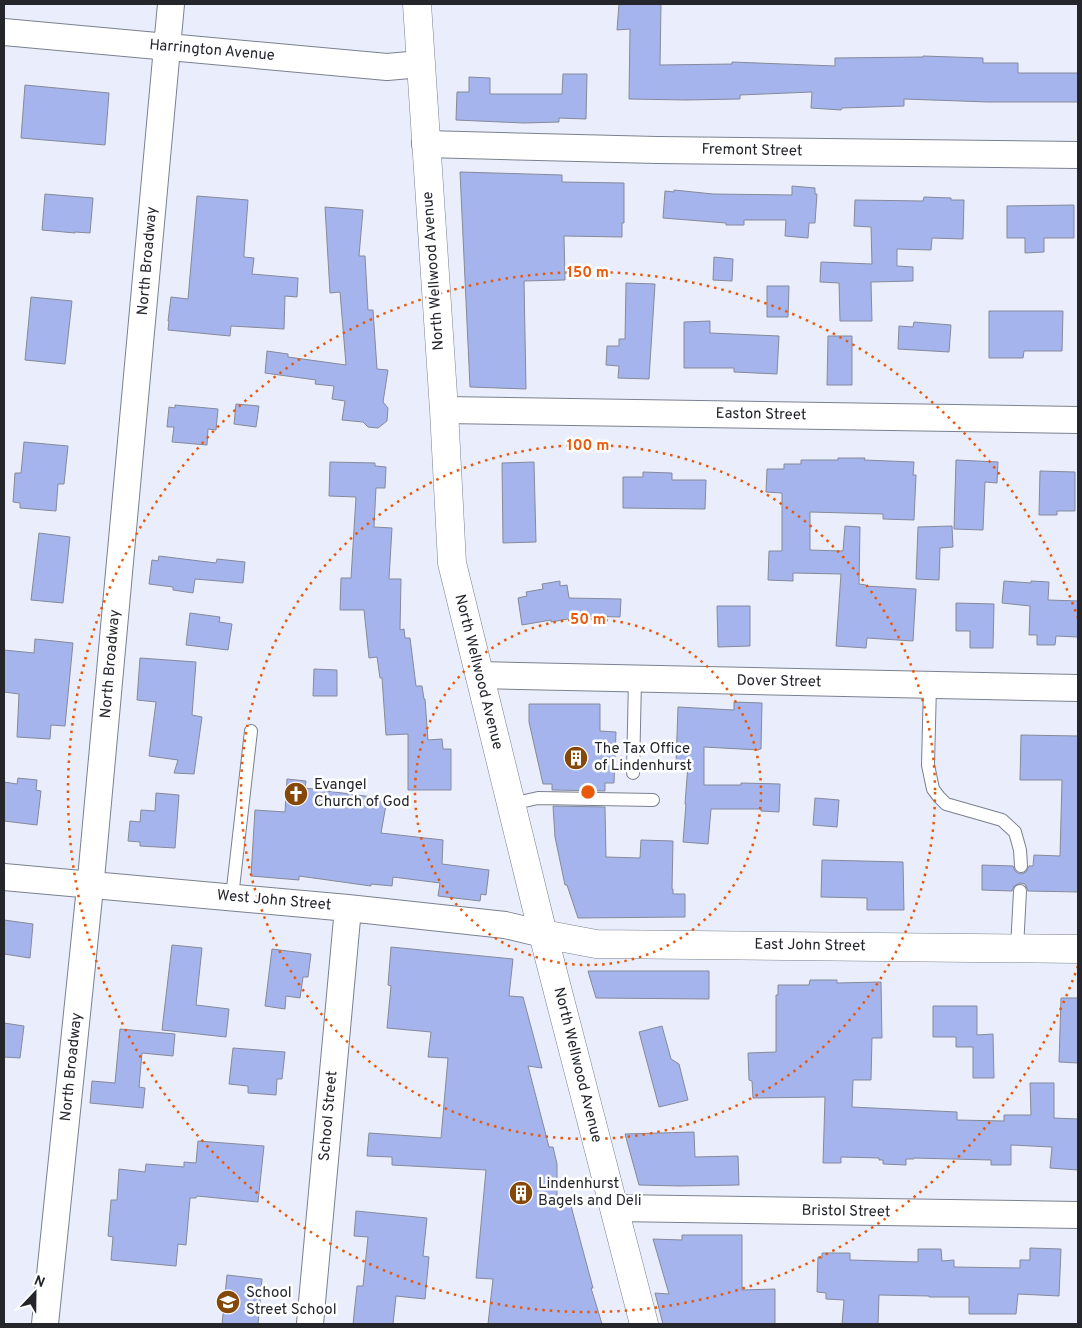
<svg xmlns="http://www.w3.org/2000/svg" width="1082" height="1328" viewBox="0 0 1082 1328" font-family="Overpass,sans-serif">
	<rect width="100%" height="100%" fill="#eaeefc"/>
	<!-- building -->
	<path fill="#a5b4ec" stroke="#858a9a" d="M619,4h42l-1,61 72,-1v-2l103,4v-8l88,-1v-1l60,2v5h35v10h60v29h-90l-84,-3v7l-62,2 -1,2 -30,-2 1,-16 -72,3v4l-54,1 -57,-1 1,-70 -13,1z
		M563,74h24l-1,45 -27,-1v4l-35,1 -68,-3 1,-28h12v-15l21,1v16h72z
		M25,85l84,8 -4,52 -84,-7z
		M460,172l102,3v7l62,1v40h-2v14l-58,-1 1,44 -41,1 2,108 -56,-2z
		M792,186l23,2v6h2l-2,29h-6l-1,15 -23,-2 1,-16h-42v5h-18v-2l-63,-5 2,-27 9,1v-2l39,4 79,1z
		M45,194l48,4 -3,35 -15,-1v1l-33,-3z
		M197,196l51,4 -4,54v3l10,1 -2,16 46,4 -1,19 -12,-1 -1,33 -53,-3 -1,10 -62,-6 1,-9h-1l3,-24 17,2z
		M924,197l27,1v2h13l-1,39 -31,-1 -1,12 -34,-1v17l16,1v14l-42,1 1,39h-32l-1,-38 -19,-1 1,-20 51,2 -1,-37 -17,-1 1,-26 68,1z
		M1074,205v33h-30v14l-19,1v-15h-18v-32z
		M325,207l38,3 -4,46h6l3,54h5l4,59 11,1 -5,32 5,6 -1,13 -9,7 -10,-1 -5,-5 -21,-2 3,-19 -13,-2 2,-13 -19,-2 1,-4 -51,-7 2,-22 21,3v3l58,8 -6,-73 -10,1z
		M714,257l19,2 -1,22 -19,-1z
		M626,283l29,1 -6,95 -31,-1 1,-12 -13,-1 1,-19h12v-7h6z
		M767,286h22l-1,31h-21z
		M31,297l41,4 -7,63 -40,-4z
		M989,311h74l-1,40h-38l-1,7h-34z
		M710,321v12l69,3 -2,38 -43,-2v-4h-50v-46z
		M914,322l37,3 -2,27 -51,-3 1,-23 14,1z
		M828,336h24v49h-25z
		M236,404l23,2 -3,21 -22,-3z
		M175,405l43,4 -2,21 -8,-1 -1,16 -35,-3 2,-15h-7l2,-20 6,1z
		M24,442l44,4 -4,38h-6l-2,27 -36,-3v-5l-7,-1 2,-29h6z
		M838,458h27l-1,2 50,2 -1,13h3l-2,45 -31,-1v-5l-73,-2v38l33,1 2,-25 15,1 -1,57 7,1v1l50,3 -3,52 -46,-3 -1,10 -30,-2 5,-72 -48,-1v8l-25,-1 1,-29h13v-58l-16,-1 1,-23h17v-5h17v-4h37z
		M956,460l42,2 -1,21 -12,-1 -2,48 -29,-1z
		M330,462l45,1v3l11,1 -1,21h-9l-2,39 18,1 -3,51h12l-1,51 4,-1 1,9h5l6,48h6l2,13h1l3,41 14,-1 1,10h8v41h-43v-56l-22,1 -4,-57h-2l-3,-21 -8,1 -5,-48h-24l1,-32h10l5,-81 -27,-1z
		M534,462l2,80 -33,1 -1,-80z
		M1040,471l35,1v39h-18v4h-18z
		M643,472l29,1v7h34l-1,29 -82,-1v-31h20z
		M952,526l1,21 -13,1 -1,32 -23,-1 2,-52z
		M39,533l31,4 -7,66 -32,-3z
		M159,556l57,7 1,-4 28,3 -2,21 -48,-4 -2,14 -20,-3v-3l-24,-3 3,-24 6,1z
		M560,581v5l7,-1 2,13 52,1 -1,18 -35,-1 -34,6v-2l-29,5 -4,-27 9,-2 -1,-4 17,-3 -1,-5z
		M1004,581l27,2v-2l18,1 -1,18 30,1v36l-22,-1 -1,9h-18v-10h-8l1,-29 -28,-3z
		M956,603l38,1 -1,44h-23v-17h-14z
		M717,606h33v40l-32,1z
		M190,613l30,4 -1,5 13,2 -4,26 -42,-5z
		M35,639l38,4 -8,83 -14,-1 -1,14 -33,-2 2,-43 -15,-2v-42l30,3z
		M140,658l56,4 -4,53 10,2 -8,57 -20,-1 4,-13 -29,-4 7,-54 -19,-2z
		M314,669l23,1v26h-24z
		M734,702l28,1 -1,46h-2v1l-55,-3v38h37v-2l39,1 -1,28 -18,-1v-2h-50l-3,35 -25,-2 3,-38h-1l3,-40h-12l2,-57 56,3z
		M529,704h71v27l16,1 -2,51h-9v8l-53,-1v-6h-9l-14,-62z
		M1021,735l57,1v156l-50,-1 -3,-7 -5,-1 -6,3 -2,5 -30,-1v-25l31,1 2,5 3,2 4,1 4,-2 3,-6h4l1,-11 26,1 2,-76h-42z
		M18,778l19,2 -1,10 5,1 -4,34 -33,-4v-39l13,2z
		M287,779l19,2 -1,7 82,11 -6,34 62,7 -1,24 47,6 -3,25 -5,-1 -1,7 -42,-5 2,-13 -47,-6 -1,9 -21,-2v2l-72,-10v4l-48,-4 4,-66 30,2z
		M156,793l23,2 -4,53 -35,-2v-4l-12,-1 2,-20 10,1 1,-12 14,1z
		M815,798l24,2 -2,27 -24,-2z
		M553,806l52,1 1,50 34,1 1,-18 32,1 -1,48h1v5h12v23l-107,1 -11,-33h-2l-10,-48z
		M822,860l81,2 1,48h-37v-12l-46,-1z
		M4,920l29,4 -3,34 -26,-4z
		M172,945l30,3 -6,57 33,4 -3,28 -64,-7z
		M391,947l122,12 -4,37 14,1 19,71 -14,-2 21,81h4l4,17v41l14,1 22,82h-2l11,36h-114l5,-45 -17,-1 10,-108 -94,-5v-8l-25,-1 2,-23 72,5 7,-80 -20,-1 3,-25 -44,-4 4,-42 -3,-1z
		M272,949l39,5 -3,23h-5l-3,21 -14,-2 -1,13 -20,-3z
		M588,971h121v28l-113,-1z
		M810,980h27v3l44,-1 1,56h-10l-1,42h-18l-1,27 105,5v8l47,1v-6h27l-1,-32h24v35l24,1v51l-28,-2 2,-21 -41,-2v20h-20v-5l-77,-2v1h-8v6l-23,-1v-4h-4v-2l-38,-1v6h-18l2,-66 -72,1 -1,-17 -3,-1 -1,-27 28,-1v-57h2v-10h31z
		M1061,998h17v65l-19,-1z
		M933,1006h44v29l16,-1 1,44h-21v-31h-17v-10h-23z
		M4,1023l20,3 -4,32 -16,-1z
		M662,1026l9,33 8,5 9,36 -29,7 -20,-75z
		M120,1029l55,5 -2,22 -31,-3 -3,34 6,1 -2,20 -53,-5 2,-22 23,2z
		M233,1048l52,4 -3,27h-5l-1,16 -28,-2v-7l-19,-2z
		M694,1132l1,25 43,-1 1,29 -60,1 -40,-1 -14,-51z
		M198,1141l66,5 -6,56 -61,-6 -1,2h-6l-4,47 -8,-1 -2,22 -65,-6 2,-23 -5,-1 3,-36h6l2,-31 26,3 1,-8 38,3v-5l12,1z
		M356,1211l71,7 -4,38 6,1 -4,42 -29,-3 -3,28h-40l4,-38h6l5,-49 -14,-1z
		M682,1235h60v55l33,-1v35h-112l-8,-31 14,1 -16,-55 29,1z
		M1030,1248l31,1 -2,47 -41,-2 -2,20h-47v-17h-40v-1l-50,-1 -1,29h-36l2,-24 -18,-1v-6l-9,-1 1,-35 4,1v-5h28v7l68,2v-13h23l1,12 12,-1v7l66,1v-8h10z
		M227,1275l35,4 -4,45h-36z"/>
	<g fill="none" stroke-linecap="round" stroke-linejoin="round">
		<!-- lane casing -->
		<g stroke="#7b808f" stroke-width="14">
			<path id="lane" d="M930,685l-2,80 5,24 6,8 7,7 56,16 13,12 5,18 1,16
				M633,773l2,-94
				M511,804l27,-6 115,2
				M232,897l19,-166
				M1017,948l3,-57"/>
		</g>
		<!-- street casing -->
		<g stroke="#7b808f" stroke-width="28">
			<path id="street" d="M4,32l383,35 34,-3
				M425,144l232,6 421,5
				M444,410l634,10
				M479,675l599,13
				M4,877l344,31 157,17 38,9
				M614,1208l464,7
				M45,1324l47,-456 79,-864
				M310,1324l38,-416"/>
		</g>
		<!-- secondary casing -->
		<g stroke="#7b808f" stroke-width="29">
			<path id="secondary" d="M417,4l27,406 8,153 91,371 101,390
				M543,934l53,10 482,5"/>
		</g>
		<!-- lane -->
		<use href="#lane" stroke="#fff" stroke-width="12"/>
		<!-- street -->
		<use href="#street" stroke="#fff" stroke-width="26"/>
		<!-- secondary -->
		<use href="#secondary" stroke="#fff" stroke-width="28"/>
	</g>
	<!-- distance rings -->
	<g fill="none" stroke="#e8590c" stroke-width="2.5" stroke-dasharray="2.5 5">
		<circle cx="588" cy="792" r="173"/>
		<circle cx="588" cy="792" r="347"/>
		<path d="M1078 966A520 520 0 1 1 1078 618"/>
	</g>
	<!-- icons -->
	<defs>
		<g id="building-disc" transform="scale(1.25)"><circle r="9.5" fill="#854808" stroke="#fff"/><path d="M-4-6H4V6H1V3H-1V6H-4ZM-2.5-4.3h1.7v1.8h-1.7ZM.8-4.3h1.7v1.8H.8ZM-2.5-1h1.7V.8h-1.7ZM.8-1h1.7V.8H.8Z" fill="#fff"/></g>
		<g id="church-disc" transform="scale(1.25)"><circle r="9.5" fill="#854808" stroke="#fff"/><path d="M-1.2-6h2.4v3.5h3.3v2.4h-3.3V6h-2.4V-.1h-3.3v-2.4h3.3Z" fill="#fff"/></g>
		<g id="school-disc" transform="scale(1.25)"><circle r="9.5" fill="#854808" stroke="#fff"/><path d="M0-5L7-2L0 1L-7-2ZM-4 1L0 2.5L4 1V4Q0 6-4 4Z" fill="#fff"/></g>
	</defs>
	<g fill-rule="evenodd">
		<use href="#building-disc" x="576" y="758"/>
		<use href="#church-disc" x="296" y="794"/>
		<use href="#building-disc" x="521" y="1193"/>
		<use href="#school-disc" x="228" y="1302"/>
	</g>
	<g text-anchor="middle" dominant-baseline="central" stroke-width="5" stroke-linejoin="round" paint-order="stroke">
		<!-- street labels -->
		<g font-size="15" fill="#24262c" stroke="#fff">
			<text transform="translate(212 51) rotate(5)">Harrington Avenue</text>
			<text transform="translate(752 151) rotate(1)">Fremont Street</text>
			<text transform="translate(148 261) rotate(-85)">North Broadway</text>
			<text transform="translate(434 271) rotate(-94)">North Wellwood Avenue</text>
			<text transform="translate(761 415) rotate(1)">Easton Street</text>
			<text transform="translate(111 664) rotate(-85)">North Broadway</text>
			<text transform="translate(478 672) rotate(76)">North Wellwood Avenue</text>
			<text transform="translate(779 682) rotate(1)">Dover Street</text>
			<text transform="translate(274 901) rotate(5)">West John Street</text>
			<text transform="translate(810 946) rotate(1)">East John Street</text>
			<text transform="translate(577 1065) rotate(76)">North Wellwood Avenue</text>
			<text transform="translate(72 1067) rotate(-84)">North Broadway</text>
			<text transform="translate(329 1116) rotate(-85)">School Street</text>
			<text transform="translate(846 1212) rotate(1)">Bristol Street</text>
		</g>
		<!-- poi labels -->
		<g font-size="15" fill="#24262c" stroke="#fff" text-anchor="start">
			<text x="594" y="749">The Tax Office<tspan x="594" dy="17">of Lindenhurst</tspan></text>
			<text x="314" y="785">Evangel<tspan x="314" dy="17">Church of God</tspan></text>
			<text x="538" y="1184">Lindenhurst<tspan x="538" dy="17">Bagels and Deli</tspan></text>
			<text x="246" y="1293">School<tspan x="246" dy="17">Street School</tspan></text>
		</g>
	</g>
	<circle cx="588" cy="792" r="8" fill="#e8590c" stroke="#fff" stroke-width="2.5"/>
	<g font-size="15" text-anchor="middle" font-weight="bold" fill="#e8590c" stroke="#fff" stroke-width="5" stroke-linejoin="round" paint-order="stroke">
		<text x="588" y="277">150 m</text>
		<text x="588" y="450">100 m</text>
		<text x="588" y="624">50 m</text>
	</g>
	<!-- border -->
	<rect width="1082" height="1328" fill="none" stroke="#24262c" stroke-width="10"/>
	<!-- north arrow -->
	<g transform="translate(35 1293) rotate(22)" stroke="#ffffff" stroke-width="4" paint-order="stroke">
	<path d="M0-4L9 19L0 12L-9 19Z" fill="#24262c"/>
	<text y="-8" font-size="14" font-weight="bold" text-anchor="middle" fill="#24262c">N</text>
	</g>
</svg>
